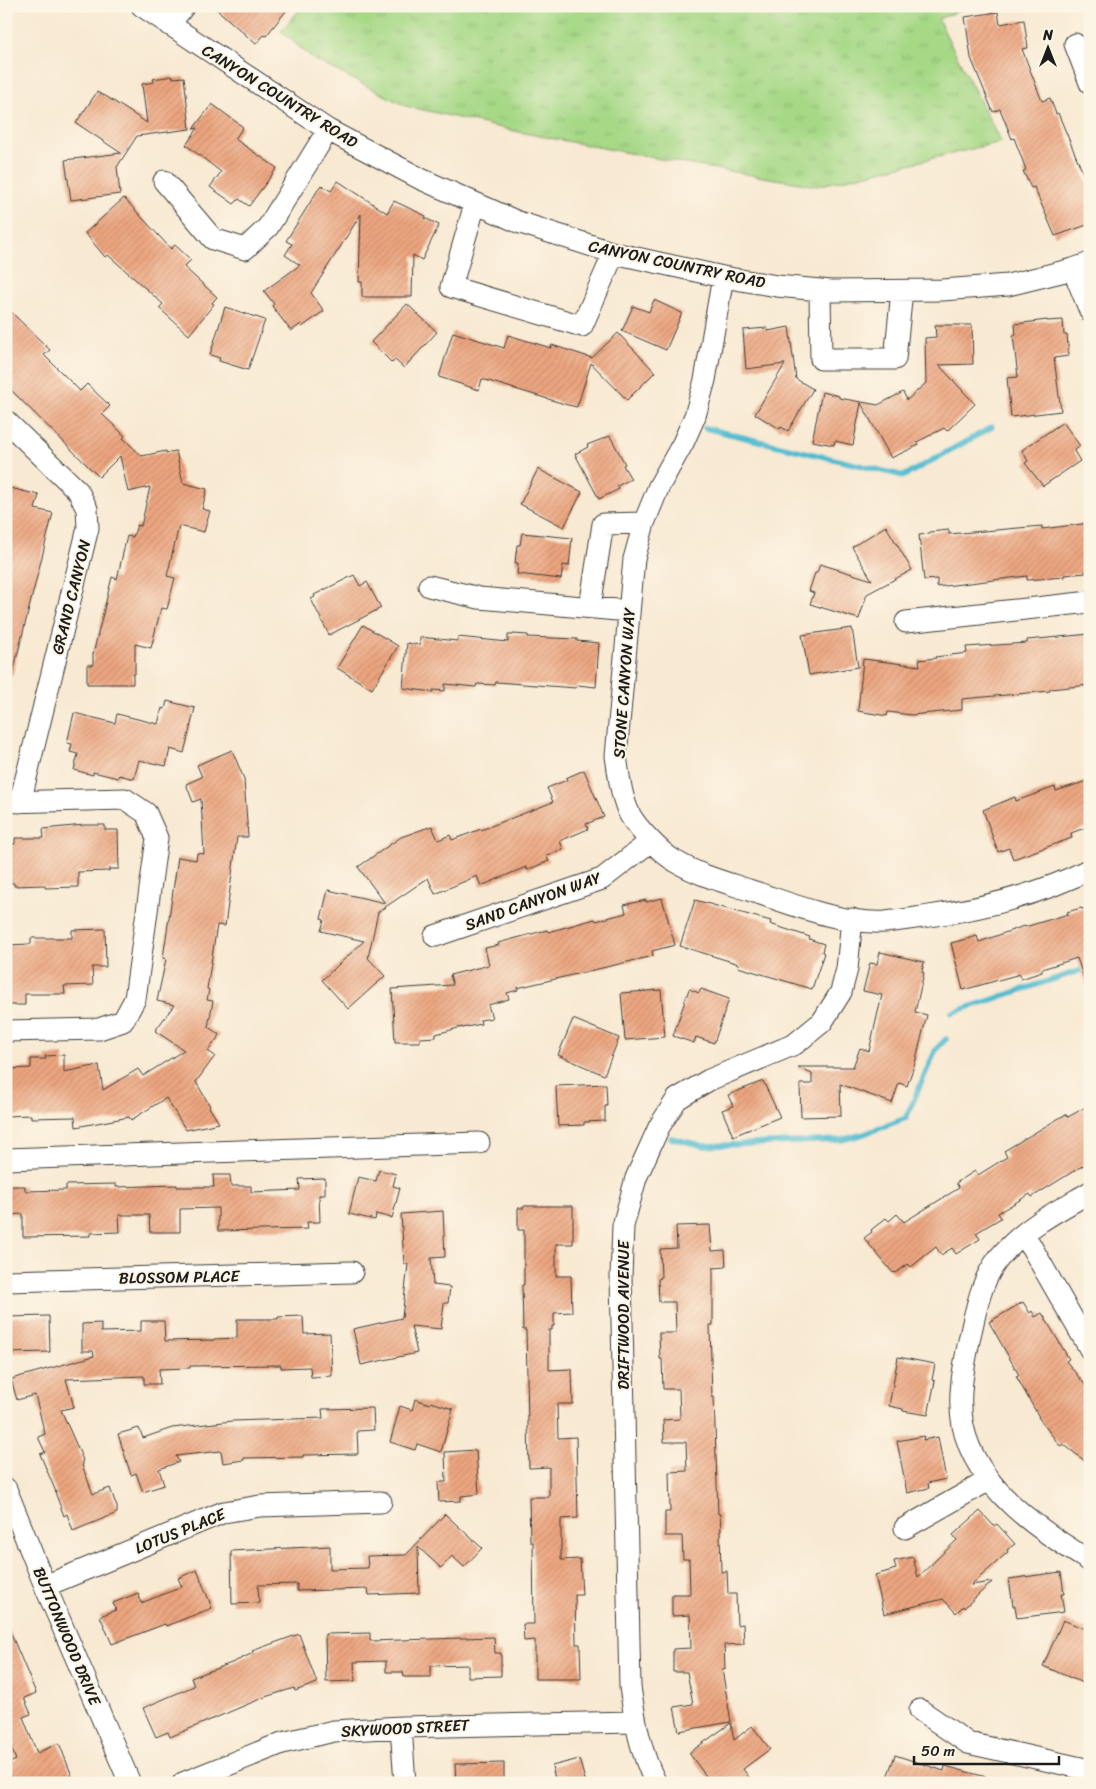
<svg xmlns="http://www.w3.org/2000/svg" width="1096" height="1789" viewBox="0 0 1096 1789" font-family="Sriracha,sans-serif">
	<defs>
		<pattern id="grass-tufts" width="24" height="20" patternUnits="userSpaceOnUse" patternTransform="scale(1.25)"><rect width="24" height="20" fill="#a6d886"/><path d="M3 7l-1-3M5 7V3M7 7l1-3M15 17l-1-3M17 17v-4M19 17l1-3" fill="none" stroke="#8eb973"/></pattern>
		<pattern id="building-hatch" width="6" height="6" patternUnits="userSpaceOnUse" patternTransform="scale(1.25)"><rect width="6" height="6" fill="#eca57f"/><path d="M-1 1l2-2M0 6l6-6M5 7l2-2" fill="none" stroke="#ca8d6d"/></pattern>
	</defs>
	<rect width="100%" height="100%" fill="#fcf5e5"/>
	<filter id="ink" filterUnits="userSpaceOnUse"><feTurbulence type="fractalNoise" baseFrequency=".02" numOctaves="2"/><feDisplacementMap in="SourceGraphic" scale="10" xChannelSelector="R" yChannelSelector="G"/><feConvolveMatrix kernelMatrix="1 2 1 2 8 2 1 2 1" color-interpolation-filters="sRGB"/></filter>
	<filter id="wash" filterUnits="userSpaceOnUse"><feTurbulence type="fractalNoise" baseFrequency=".0096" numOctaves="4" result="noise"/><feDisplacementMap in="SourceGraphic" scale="20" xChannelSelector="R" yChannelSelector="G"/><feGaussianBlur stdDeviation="1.12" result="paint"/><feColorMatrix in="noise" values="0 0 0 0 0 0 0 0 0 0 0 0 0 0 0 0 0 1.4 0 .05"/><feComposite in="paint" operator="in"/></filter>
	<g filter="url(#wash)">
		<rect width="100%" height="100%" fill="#f8e9d2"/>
		<!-- grass -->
		<path fill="url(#grass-tufts)" stroke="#617a51" d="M303,6h669l-34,13 63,123 -184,44 -131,-22 -167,-32 -113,-26 -93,-47 -32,-28z"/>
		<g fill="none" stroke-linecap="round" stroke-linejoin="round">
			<!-- stream -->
			<path stroke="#53bcd1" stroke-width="5.5" d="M705,428l199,48 88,-49
				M951,1013l137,-45
				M671,1138l33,8 137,-6 23,-6 42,-16 30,-69 10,-10"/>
		</g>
		<g id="blocks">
			<!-- building -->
			<path fill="url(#building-hatch)" d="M213,6h77l-24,30 -2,-1 -8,9z
				M998,12l2,12 24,-4 4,28 -6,1 20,52 8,-3 6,16 2,-1 32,77v34l-35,12 -21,-49 -3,1 -8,-17 3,-1 -5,-14 -7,-18 -2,1 -12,-30 -7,3 -22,-54 -6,-41z
				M173,76v2l11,-1 6,52 -53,7 -20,31 3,27 -49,6 -6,-40 56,-7 -45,-30 21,-31 7,4v-1l43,28 -5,-39 12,-2 -1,-3z
				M212,104l31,23 -8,12 42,29 -28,38 -10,-7 -5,5 -24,-17 11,-15 -35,-27 12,-17 -5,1z
				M338,181l49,32 7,-12 32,15 -1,2 14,7 -17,35 -9,-5 -1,42h-50v-15h-3l2,-68 -50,79 13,18 -22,16 -1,-3 -10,7 -19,-25 2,-2 -10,-13 36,-26 -15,-10 7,-11 -6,-3 35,-56 10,6z
				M124,198l47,51 4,-4 16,15 -7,7 33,30 -5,6 2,1 -25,31 -30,-27 4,-4 -55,-49 -3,2 -20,-24z
				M654,300l28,13 -16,37 -44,-19 11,-25 16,6z
				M407,304l30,28 -33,36 -9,-8 -3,3 -21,-21z
				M6,307l44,43 -6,5 36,36 7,-7 23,22 -8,8 23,22 -2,2 19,18 24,-5v2l10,-2 7,32 24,6 -5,20 8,2 -6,21 -25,-6 -12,50 8,2 -8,31 -6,-1 -10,40 -16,-4v30h-2v10h-46v-19h6v-11l19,-77 5,2 10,-43 6,1 4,-12 4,1 9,-39 -22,5 -8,-36 -21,21 -93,-92z
				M225,307l40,13 -17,50 -29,-9 1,-3 -10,-3z
				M1047,320v1l16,-1 1,15h3l2,21 -15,2 7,53 -50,6 -4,-39 11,-1 -5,-42h3l-1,-11z
				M935,325h37l1,39 -34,1 36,39 -28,27 -3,-3 -27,14 2,3 -28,13 -30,-55 -8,42 -18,-4 -1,4 -22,-4 10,-49 17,4v2l39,7 25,-13 4,8 19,-17 -1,-45 11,-1z
				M789,327l7,52 17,10 -25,42 -7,-4 -1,2 -25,-15 30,-50 -39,5 -3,-39 24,-2 1,3z
				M453,332l51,16 4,-13 43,13 1,-3 40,13 26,-25 37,39 -28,28 -36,-37 -14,44 -9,-2 -86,-26 -3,11 -40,-13z
				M1063,422l17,24 -6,5 6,10 -37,25 -18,-23 3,-2 -6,-11z
				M610,436l15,28 -2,1 8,14 -14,7 2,3 -20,10 -24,-45 13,-7 -1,-2z
				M538,469l44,23 -18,35 -44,-23z
				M6,487l33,8 -4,14 18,4 -41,163 -6,-1z
				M1090,523v47l-5,1 1,2 -22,2v2l-37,3v-4l-90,11v-8l-13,1 -5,-45 10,-1v-2l20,-2v4l93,-8v3z
				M886,526l26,44 -45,24 -8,25 -49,-15 4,-11 -5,-2 6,-18h2l3,-9 52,16 -20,-33z
				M522,533l50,5 -3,28 -6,-1 -2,14 -44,-5 1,-11h-3l2,-18h3z
				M354,575l6,11 7,-4 14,26 -52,27 -18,-36 4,-2 -1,-2z
				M363,625l35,21 -26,43 -35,-21z
				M852,628l6,39 -49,8 -7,-40z
				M513,634l15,1v2l49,2v2l22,2 -3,44 -19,-2 -1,3 -80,-6 -1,3 -18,-1 -1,3 -31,-3v7l-12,-1v2l-30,-4 4,-45 13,2v-8l37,4 1,-4 50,5v-7h5z
				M1090,634v51l-40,4v2l-88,8v11l-51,5 -23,-3 -1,4 -29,-5 5,-52 57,7 -1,-6 17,-2 -1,-1 32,-4 -1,-6 61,-4v-3z
				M167,701l28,7 -11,45 -14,-4 -4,17 -27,-6 -5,19 -15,-4 -1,3 -25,-6v3l-19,-5 4,-16 -8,-2 2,-8 -5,-1 7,-30 41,10 2,-9 41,10 4,-16 3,1z
				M232,750l12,29 4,58h-11l-12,89 -8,-1 -10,64 2,1 -2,10 6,1 -5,26 12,8 -12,16 7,5 -19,26 14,24 -1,1 10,16 -33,7 -20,-32 -35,22 -2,-3 -53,10 -1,-10 -44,1v-3l-25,1v-47l25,-1v-9h15l-1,-3 19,-1v17l35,-7 4,25 35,-21 5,7 41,-26 -29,-19 19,-26 -17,-4 9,-42 -3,-1 15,-101 18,3 1,-7 7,1 -3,-55 -8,3 -7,-18 16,-7 -5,-12z
				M584,770l20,47 -18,7 2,5 -28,12 3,8 -17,7 3,5 -22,9 -1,-3 -45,19 -4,-10 -42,18 -7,-16 -50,34 -10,46 17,18 -37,33 -26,-29 42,-39 -43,-10 3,-11 -3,-1 7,-29 57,13 -27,-36 43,-30 31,-11 6,14 12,-5 2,5 29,-11v1l72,-28 -6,-14 20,-8 -1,-2z
				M1090,780v46l-19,7 1,5 -59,21 -4,-11 -11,4 -15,-42 32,-13 1,4 39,-14 1,4z
				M84,825h21v5h13l1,39h-10v2l-31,1v15l-33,1v-3l-31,1v-3h-8v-39h9v-6h29l-1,-9z
				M662,898l13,47 -23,6 1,5 -136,32 1,2 -11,3 2,6 -21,6 4,13 -12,2 1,4 -19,4v-1l-26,7v3l-16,1v4h-25l-3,-53 61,-4 -3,-10 39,-10 -4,-17 14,-3 -1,-2 41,-11 8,-2 1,2 47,-13 1,2 30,-8 -2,-8 22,-5v2z
				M695,900l76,21 -1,3 40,13 -1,2 15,5 -2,8 2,1 -12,36 -74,-22 1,-3 -59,-18z
				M1090,907v80h-3l-10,-29 -35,11v3l-21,7 -1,-5 -57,16 -12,-47 26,-7 2,6 45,-16 1,1 43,-13 -1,-2 14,-4 1,1z
				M105,929l1,38h-14l1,18 -29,1 1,8h-40v11h-19v-60l25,-1v-6h41v-8z
				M880,952l44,10 -2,10 2,1 -9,39 12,3 -12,48 -8,23 -8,-3 -7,20 -52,-19 1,32 -40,1 -1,-33h12v-10l-14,-6v-1h55l7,-19 9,3 13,-56 -19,-4 7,-28 7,1z
				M689,989l10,4 2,-4 28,10 -15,44 -18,-6 -2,6 -21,-7z
				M661,990l4,47 -40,3 -4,-47z
				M573,1019l46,19 -15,37 -46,-20z
				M763,1081l17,36 -47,19 -11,-26 11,-4 -5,-11z
				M606,1084l1,22h-2v15l-21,1v3l-26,1 -2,-40z
				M1084,1108l6,9v44l-58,36 -2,-3 -32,19 3,5 -25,15 4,6 -24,15 -4,-6 -11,7 -5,-8 -25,20 -3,-3 -12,9 -1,-1 -2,1 -29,-35 8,-6 -1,-2 15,-12 3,3 8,-7 7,8 55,-34 -3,-5 19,-12 3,4 29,-18 -3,-6 62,-37 2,3z
				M379,1170l17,4 -3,12 7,2 -8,30 -16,-4 -1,6 -26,-6 9,-37 18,4z
				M213,1175h17l1,11h20v6l49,-2 -1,-11 26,-1v17h-6l1,27h-13l1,7 -90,2v-23l-38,1v23h-30l-1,-17h-30l1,17 -30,1v3l-67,1v-23l-17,1v-29h19v5l41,-1v-5l50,-1v3l61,-2v2h37z
				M524,1206h49v38h-17v32h15l1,36 -18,1v13h-2v4h-3v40l23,-1 1,35h-16l1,34 18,-1 2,81 -17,1v41l19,-1 2,36h-7l1,49h4l1,35h-46v-39l-11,1 -1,-17h11l-1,-82h-3l-1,-45h20v-30l-20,1 -3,-138h-3l-1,-45h2v-55h-6v-22h6z
				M443,1211l2,46 -14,1 2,27 17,2 -2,16h-4l-3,26 -30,-3 6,27 -56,12 -8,-36 49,-11 6,-54h-4l-3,-50z
				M710,1225l2,26 13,-1 1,17 -13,1v57h-3l2,72h2l4,117h2l1,17h-1l1,41 6,-1 1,23h8l1,31 6,-1 1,20 -20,1 1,24h-3l9,53 -52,9 -5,-24 19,-3 -6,-32h-14v-23l18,-1 -1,-33 -18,1v-22h18l-1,-35h-6l-1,-23h-17v-24h5l-1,-40 18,-1 -1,-29h-22l-1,-22 17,-1 -1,-30h-16l-1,-30h-2l-1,-26h17l-1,-31h-16l-1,-23 3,-1 -1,-29 17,-1 -1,-22z
				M1023,1302l7,11 2,-2 3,6 7,-4 27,46 -3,2 24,30v74l-27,-21 -3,2 -22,-29h1l-23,-41 3,-1 -30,-53z
				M49,1316l1,36 -44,1v-36z
				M303,1316l1,18 26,-1 2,43 -21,1 -1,-10 -29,1v-3l-91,1v2l-31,1 1,15h-16v-8l-78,3 8,28 -13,3 22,50 -1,1 1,4h-1l11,29 17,-6 7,19v6l-44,18 -6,-17 -3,2 -9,-24h1l-16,-38 5,-2 -7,-15 7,-3 -10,-39 -18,5 -6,-21 83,-23 -1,-5h-11v-27l19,-1v9l40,-1v-10h23l1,20 49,-1v-1l23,-1v-19h41v-2z
				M898,1357l37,7 -3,16 3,1 -7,34 -25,-4v-2l-14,-3z
				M415,1399l15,5 1,-2 22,7 -12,43 -24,-8 -2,6 -25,-8 10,-36 12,4z
				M373,1408l1,22 -17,1 1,23 -55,1v2l-59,1v2l-21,3 -2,-12 -45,5 3,6 -20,7 5,16 -21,7 -7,-19 -5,2 -13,-41 21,-6 4,10 29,-10 60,-7 91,-3 -1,-9z
				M924,1436l-1,4 15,-3 8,42 -18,4 1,5 -22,5 -10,-52z
				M476,1450l3,44 -18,2v5l-22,1 -1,-20h8l-1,-30z
				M980,1511l14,15 3,-2 18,20 -8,6 1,2 -37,33 21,-3 -28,26 -1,-2 -7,7 -13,-14 -59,15 -9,-39 21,-6 -2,-8 19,-4 5,20 39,-37 -4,-5z
				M445,1514l37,34 -18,19 -12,-11 -11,12 -23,-21 1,46 -50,2 -1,-6 -71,2v-7l-39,1 1,18 -27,1 -1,-53 99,-5v23l38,-1 -1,-12 39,-1z
				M197,1570l15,38 -46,18 -1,-2 -53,20 -12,-28 16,-6 -3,-7 25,-10 3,10 41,-16 -4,-9z
				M1061,1572l3,22h-3l3,18 -47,6 -2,-12h-2l-4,-27z
				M1063,1620l27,11v55l-47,-20z
				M6,1622l30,71 -12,5 7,16 -8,3 14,36 22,-10 13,33 -17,7h-42l-7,-17v-2l10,-4 -10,-25z
				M370,1633v8l124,-4 1,16h6v23l-33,1v-12l-37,1v11h-27l-1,-5h-17v-11l-32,1 1,19 -29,1 -1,-48z
				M299,1634l18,49 -22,8 -1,-3 -29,9 -95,40 -2,-5 -12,5 -13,-29 51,-22 -3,-8 43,-16 19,-9 -1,-2z
				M731,1723l3,17 18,-14 18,23 -27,20 10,14h-42l-22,-30z
				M895,1755l49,16 1,-5 45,12 -1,5h-104z
				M579,1759l7,24h-30l-4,-17z
				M504,1763v20h-48l-1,-19z"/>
		</g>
	</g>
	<g filter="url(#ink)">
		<use href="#blocks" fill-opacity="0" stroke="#3d3b37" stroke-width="1"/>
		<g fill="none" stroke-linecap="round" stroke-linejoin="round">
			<!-- minor casing -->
			<g stroke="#3d3b37" stroke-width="23">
				<path id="minor" d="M142,6l186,124 93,49 97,43 96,31 109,24 54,9 54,5 111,-1 66,-5 65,-16 17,-6
					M169,25l15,-19
					M1075,44l15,39
					M164,181l49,58 32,10 23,-22 60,-97
					M475,204l-24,83 131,39 32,-73
					M1073,269l17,42
					M723,277l-18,103 -10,36 -12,27 -24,43 -15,37 -10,36 -18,197c3,20 5,41 14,59 7,13 32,39 45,46 23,14 49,21 74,29 43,14 90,34 136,32 13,-1 25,-3 38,-5 57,-8 115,-21 167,-48
					M820,290l1,69h74l7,-68
					M6,421l72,70 9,18 1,19 -68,274
					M429,586l50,12 150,13
					M590,607l13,-83 41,-1
					M906,622l184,-20
					M6,802l119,-3 21,14 11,25 -22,161 -12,22 -24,8 -93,2
					M435,936l167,-57 49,-38
					M6,1159l473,-16
					M1090,1192c-29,17 -61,33 -84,58 -24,24 -29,55 -36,86 -6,30 -13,60 -7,90 13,62 77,105 127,135
					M1024,1234l66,115
					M6,1281l346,-9
					M6,1489l39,97 85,197
					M905,1528l84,-48
					M45,1586l179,-74 36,-6 121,-4
					M920,1710l48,33 122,27
					M401,1727l4,56
					M183,1783l99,-40 52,-12 67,-4 234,-5
					M656,1783c-16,-30 -21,-64 -26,-96l-9,-411 2,-50 13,-48 23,-51 18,-28 32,-19 86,-36 27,-22 19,-30 6,-23 5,-50"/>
			</g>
			<!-- minor -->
			<use href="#minor" stroke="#fff" stroke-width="21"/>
		</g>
	</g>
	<g text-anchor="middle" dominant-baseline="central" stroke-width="4" stroke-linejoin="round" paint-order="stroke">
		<!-- street labels -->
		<g font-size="16" fill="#1c1c1c" stroke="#fcf5e5">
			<text transform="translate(280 96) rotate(32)">CANYON COUNTRY ROAD</text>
			<text transform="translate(677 264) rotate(12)">CANYON COUNTRY ROAD</text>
			<text transform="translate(71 597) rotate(-76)">GRAND CANYON</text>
			<text transform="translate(624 683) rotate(-86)">STONE CANYON WAY</text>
			<text transform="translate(533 901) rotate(-20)">SAND CANYON WAY</text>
			<text transform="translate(179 1277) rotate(-1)">BLOSSOM PLACE</text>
			<text transform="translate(623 1315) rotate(-90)">DRIFTWOOD AVENUE</text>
			<text transform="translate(180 1531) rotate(-22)">LOTUS PLACE</text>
			<text transform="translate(67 1636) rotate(67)">BUTTONWOOD DRIVE</text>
			<text transform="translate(405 1728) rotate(-3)">SKYWOOD STREET</text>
		</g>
	</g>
	<!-- margin -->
	<rect width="1096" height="1789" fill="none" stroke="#fcf5e5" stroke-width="25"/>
	<!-- north arrow -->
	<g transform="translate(1048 48)" stroke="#fcf5e5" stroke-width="4" paint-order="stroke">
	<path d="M0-4L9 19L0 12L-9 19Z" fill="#1c1c1c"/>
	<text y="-8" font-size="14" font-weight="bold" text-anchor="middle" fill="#1c1c1c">N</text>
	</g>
	<!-- scale -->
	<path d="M914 1756v8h145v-8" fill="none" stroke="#1c1c1c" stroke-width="2.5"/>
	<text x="921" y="1756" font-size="15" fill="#1c1c1c" stroke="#fcf5e5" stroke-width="4" paint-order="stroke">50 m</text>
</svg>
